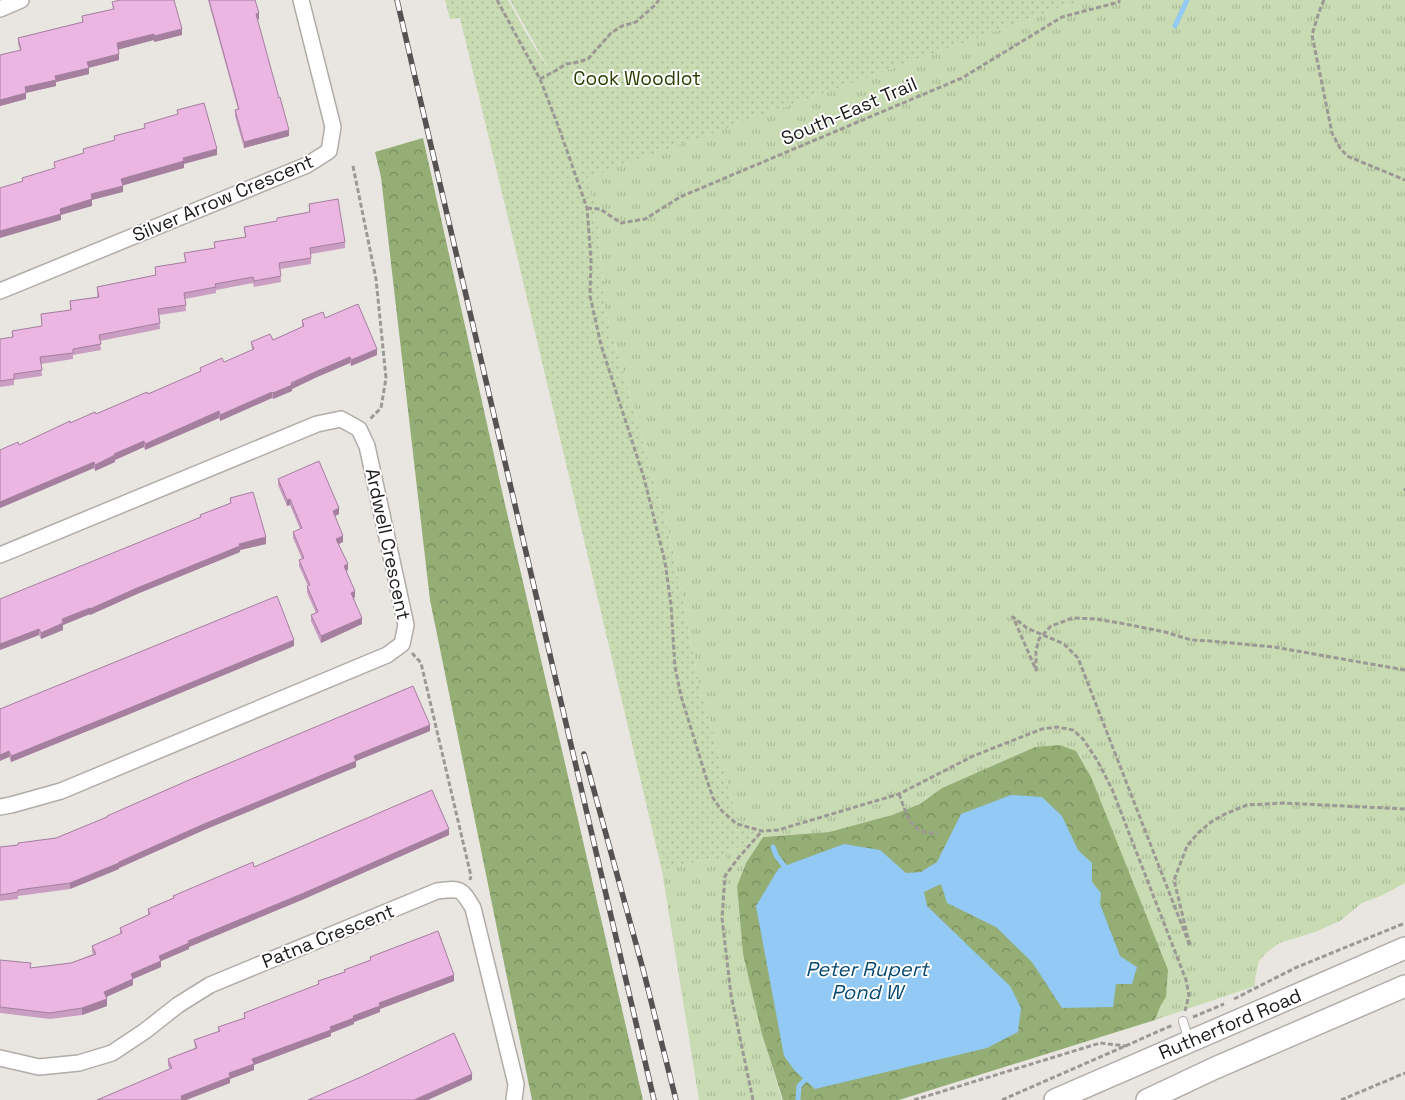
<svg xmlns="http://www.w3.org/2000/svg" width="1405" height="1100" viewBox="0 0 1405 1100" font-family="'Space Grotesk',sans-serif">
	<defs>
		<pattern id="grass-tufts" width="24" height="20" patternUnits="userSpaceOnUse" patternTransform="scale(1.25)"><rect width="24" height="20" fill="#c8dbb2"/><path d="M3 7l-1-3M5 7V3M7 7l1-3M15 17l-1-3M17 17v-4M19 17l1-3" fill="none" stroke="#abbb98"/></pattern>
		<pattern id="forest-crowns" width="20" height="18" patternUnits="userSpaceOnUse" patternTransform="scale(1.25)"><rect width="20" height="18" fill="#94ae75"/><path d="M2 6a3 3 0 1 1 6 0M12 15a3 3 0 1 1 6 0" fill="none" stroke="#788d5f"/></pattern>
		<pattern id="park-dots" width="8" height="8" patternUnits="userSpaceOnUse" patternTransform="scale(1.25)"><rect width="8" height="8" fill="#c8dbb2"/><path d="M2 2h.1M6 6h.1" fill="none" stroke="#abbb98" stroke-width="1.8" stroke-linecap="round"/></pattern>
	</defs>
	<rect width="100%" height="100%" fill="#e9e6e2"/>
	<!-- grass -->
	<path fill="url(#grass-tufts)" d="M1083,0h322v883l-22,12 -21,8 -22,18 -25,11 -36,11 -13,10 -7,8 -4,18v7l-100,34 5,-13 6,-10 -131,-250 -93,41 -22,16 -28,11 -63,17 -66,5 -17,26 -9,23 6,68 24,96 15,50h-83l-37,-229 50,-13 14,1 -1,-6 38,-16 -9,-11 -16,-5 -38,-133 -30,-152 -65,-227 -8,-94 -11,-37z"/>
	<!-- forest -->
	<path fill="url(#forest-crowns)" d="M423,138l81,362 139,600h-111l-102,-500 -49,-423 -6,-25z
		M1060,745l16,6 15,26 77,193 -2,27 -6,10 -5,13 -256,80h-116l-21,-66 -19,-80 -6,-68 9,-23 17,-26 66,-5 63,-17 28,-11 22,-16 93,-41z"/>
	<!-- park -->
	<path fill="url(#park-dots)" d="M445,0h63l21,38 23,37 -42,-75h573l-496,178 10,37 8,94 65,227 30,152 38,133 16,5 9,11 -38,16 1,7 -12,3 -2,-5 -50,13 -152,-645 -50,-208 -10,1z"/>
	<!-- water -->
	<path fill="#93c9f5" d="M1011,795l31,2 20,19 16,34 14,13v19l9,11 -1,11 20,52 17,11 -5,17h-16l-3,23 -51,1 -30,-46 -36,-35 -49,-24 -6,-19 -17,8 3,14 83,80 11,22 -3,24 -31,16 -172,41 -20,-18 -11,-15 -28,-150 23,-38 65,-24 36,6 26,23 15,-1 16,-10 24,-48z"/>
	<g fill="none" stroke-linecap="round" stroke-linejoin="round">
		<!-- stream -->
		<path stroke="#93c9f5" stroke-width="5" d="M1175,26l12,-26
			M773,847l3,8 11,15
			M798,1100l1,-14 9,-9"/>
		<!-- lane casing -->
		<g stroke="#b0aca8" stroke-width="10">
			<path id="lane" d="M1183,1021l6,20"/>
		</g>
		<!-- street casing -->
		<g stroke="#b0aca8" stroke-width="18">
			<path id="street" d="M0,9l21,-9
				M0,291l307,-126 22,-14 4,-24 -32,-127
				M0,555l317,-131 24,-5 18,10 8,17 39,179 -4,19 -15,11 -326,136 -50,14 -11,2
				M0,1058l39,9 40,-4 33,-10 33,-22 33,-26 32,-20 227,-94c24,-3 24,-3 36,17l43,176 -2,16"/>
		</g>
		<!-- secondary casing -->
		<g stroke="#b0aca8" stroke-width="24">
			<path id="secondary" d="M1055,1100l350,-152
				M1147,1100l68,-32 190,-82"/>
		</g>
		<!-- path -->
		<path stroke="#9b9895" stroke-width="3" stroke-dasharray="5 2.5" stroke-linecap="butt" d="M497,0l43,79 19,49 28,80 4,52 -1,36 11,49 43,133 21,84 6,43 4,62 6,29 25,81 7,21 9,13 15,13 25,7 16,-1 121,-36 74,-38 69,-27 15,-2 16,3 10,9 14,21 15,29 74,191 3,15 -4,16
			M1324,0l-5,12 -7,23 20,98 8,15 7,8 58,24
			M540,79l15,-8 11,-7 8,-1 14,-4 23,-26 11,-7 14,-4 18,-16 5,-6
			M353,166l23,113 10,99 -5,30 -12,12
			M587,208l13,1 21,14 24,-4 35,-22 282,-119 100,-61 57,-15v-2
			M1405,488v3
			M412,653l9,10 50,213 -1,4
			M1405,670l-131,-23 -64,-6 -19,-1 -26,-8 -45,-9 -24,-4 -23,-1 -22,8 -12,13 -3,12v19l-23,-53 14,11 37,16 14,14 112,288 -16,-66 13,-34 11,-13 13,-11 14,-8 22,-9 37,-2 121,6
			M899,794l10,27 11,10 17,3
			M1234,999l61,-31 110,-45
			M1193,1017l31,-13
			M753,1100l-22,-105 -9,-77 3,-42 14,-19 23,-26
			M914,1100l186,-57 26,3
			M1002,1100l171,-75
			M1341,1100l64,-27"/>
		<!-- lane -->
		<use href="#lane" stroke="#fff" stroke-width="8"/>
		<!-- street -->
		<use href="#street" stroke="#fff" stroke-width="15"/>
		<!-- secondary -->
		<use href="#secondary" stroke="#fff" stroke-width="21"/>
		<!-- rail casing -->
		<g stroke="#555351" stroke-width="5.5">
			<path id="rail" d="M397,0l257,1100
				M584,754l60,219 32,127"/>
		</g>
		<!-- rail -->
		<use href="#rail" stroke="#fff" stroke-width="4" stroke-dasharray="11" stroke-linecap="butt"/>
	</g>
	<!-- wall -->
	<path fill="#ca9dc2" d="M208,0h47l4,19 -2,1 32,116 -45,12 -9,-32v-6l3,-1z
		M112,2l70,33 -28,7v-2l-36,9 1,11 -30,8v6l-33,8v4l-30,7v6l-26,7v-51l20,-5 -2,-6v-6l64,-16v-6l31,-7z
		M309,204l36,38v6l-34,6v10l-31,5 1,13 -27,5 -1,-4 -37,7v3l-31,6 1,12 -27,4 1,14 -60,12 1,9 -28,5v4l-32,5 1,12 -28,4v5l-14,2v-48l12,-2v-6l30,-5 -1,-12 29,-4v-9l27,-4v-10l58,-12v-8l30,-5 -1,-9 30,-5v-6l31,-5 -1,-10 33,-6v-3l32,-6z
		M325,318l52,37 -26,11 -1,-3 -33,14 -25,12v2l-19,8 -1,-1 -52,23 -1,-3 -74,32 -1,-3 -29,13v2l-20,9 -1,-3 -94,40v-58l19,-5 51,-22 78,-29 52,-22v-4l24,-6 28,-12 -1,-8 22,-2 29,-13v-7z
		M278,479l61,35 -4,2 8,26 -4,2 9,26 -2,1 9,26 -1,1 8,26 -41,19 -10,-22v-6l5,-2 -9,-20v-7h1l-9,-20v-6l3,-1 -9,-21v-6l7,-3 -10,-24 -3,1 -9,-21z
		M230,498l36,46 -26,6v2l-103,42 -47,21v-1l-27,11v5l-22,9 -2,-4 -39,15 200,-133v-2l30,-12z
		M294,646l-162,67 -121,49 -2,-5 -9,-48z
		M430,731l-74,30v6l-152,63 -85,38v1l-49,20 -52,7v3l-18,2v-54l18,-2 38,-7z
		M449,835l-145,64 -115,48v2l-28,12v6l-28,12v6l-27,12 1,9 -25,9 -32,4 -50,-6v-53l31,8 40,-5 22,-9 -1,-2v-6l28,-12v-6l28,-13v-6l25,-11v-2l81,-29z
		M370,957l84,24 -74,28v3l-26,10v2l-23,9v3l-77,29v5l-24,9v4l-44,17h-89l73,-31 -2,-3v-7l27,-11 -1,-8 24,-8v-5l26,-9v-5l74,-28v-4l26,-9v-2l26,-10z"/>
	<!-- shaded-wall -->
	<path fill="#a47f9e" d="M259,13v6l-3,1v-6z
		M182,29v6l-28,7v-6z
		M154,34v6l-37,10v-7z
		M119,54v6l-32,8v-6z
		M89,68v6l-33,8v4l-31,7v-6l30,-11z
		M26,93v6l-26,7v-6z
		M289,130v6l-45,12v-6z
		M217,149v6l-33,9v4l-63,18v-7l62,-21z
		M123,186v6l-31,8v6l-31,9v5l-61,18v-7l60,-22 31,-15z
		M377,349v6l-26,11v-6z
		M350,357v6l-33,14 -25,12v2l-19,8v-6l44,-22z
		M272,392v6l-52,23v-6z
		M219,411v7l-74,32v-6z
		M144,441v6l-29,13v2l-20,9v-6l19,-11z
		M94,462v6l-94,40v-6z
		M290,499v6l-3,1v-6z
		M339,508v6l-6,3v-6z
		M343,536v6l-7,3v-6z
		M266,537v7l-26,6v2l-103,42 -47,21v-6l47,-21 102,-44z
		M348,564v6l-4,2v-6z
		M355,591v6l-4,2v-6z
		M90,608v6l-27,11v5l-22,9v-6l21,-14z
		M362,618v6l-41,19v-7z
		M39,629v6l-39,15v-6z
		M294,640v6l-162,67 -121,49v-6z
		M430,725v6l-74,30v6l-152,63 -85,38v1l-49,20v-6l284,-127z
		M9,751v6l-9,4v-6z
		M449,829v6l-145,64 -115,48v2l-28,12v6l-28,12v6l-29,13v-6l55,-36 29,-15z
		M454,975v6l-74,28v3l-26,10v2l-23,9v3l-77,29v5l-24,9v4l-44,17h-5v-4l48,-23 23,-14 78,-32 49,-24z
		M107,999v7l-25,9v-7z
		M472,1074v6l-44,20h-14z"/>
	<!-- building -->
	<path fill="#ebb6e2" stroke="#a47f9e" d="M120,0h54l8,29 -28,7v-2l-37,9 2,11 -32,8 2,6 -34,8 1,4 -31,7 1,6 -26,7v-45l21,-5 -3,-12 65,-16 -1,-6 32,-7 -2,-7z
		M209,0h46l4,13 -3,1 23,84 1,-1 9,33 -45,12 -9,-32 4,-1z
		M204,103l13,46 -34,9 1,3 -63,18 2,7 -32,8 1,5 -32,10 1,5 -61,17v-43l23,-7 -1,-3 33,-10 -1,-6 30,-9 -1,-4 32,-9 -1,-4 31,-8 -1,-4 34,-10 -1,-4z
		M338,199l7,43 -35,6 1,10 -32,5 2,13 -27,5 -1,-4 -38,7 1,3 -32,6 2,12 -28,4 2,14 -61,12 2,9 -28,5v4l-33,4 2,13 -28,4v5l-14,2v-42l13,-2 -1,-6 30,-5 -1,-12 30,-4 -1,-9 29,-4 -2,-10 59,-12 -1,-8 31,-5 -2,-9 31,-5 -1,-6 32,-5 -2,-10 33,-6v-3l33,-6 -1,-8z
		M358,304l19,45 -26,11 -1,-3 -33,14 -26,12 1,2 -19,8 -1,-1 -52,23 -1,-4 -74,33 -1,-3 -30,13 1,1 -20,10 -1,-3 -94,40v-52l18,-8 1,3 51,-24v2l25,-11 1,2 51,-22 1,2 53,-23 -1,-3 22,-10 2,4 30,-13 -3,-7 19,-8 3,6 31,-14 -2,-6 21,-8 2,6z
		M319,461l20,47 -6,3 10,25 -7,3 12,25 -4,2 11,25 -4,2 11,25 -41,18 -10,-21 7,-3 -11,-26 3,-1 -11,-25 5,-2 -11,-26 9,-4 -12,-29 -3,1 -9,-21z
		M253,492l13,45 -27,7 1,2 -103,42 -47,21v-1l-28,11 1,4 -22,10 -2,-4 -39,15v-45l201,-82 -1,-2 31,-12 -1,-5z
		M277,596l17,44 -162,67 -121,49 -2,-5 -9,4v-46z
		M413,686l17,39 -76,31 2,5 -152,63 -85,38v1l-49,20 -52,7v2l-18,3v-48l18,-2v-2l38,-5 51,-21v-1l82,-36z
		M432,790l17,39 -145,64 -116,48 1,2 -30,13 2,5 -30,13 2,5 -29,13 3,7 -25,9 -32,5 -50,-6v-47l31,3 -1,5 41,-5 25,-9 -4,-8 30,-13 -2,-5 30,-14 -2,-5 26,-11 -1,-2 80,-34 1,5z
		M438,931l16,44 -75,28 1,3 -27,10 1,2 -24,9 1,3 -79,29 2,5 -25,9 1,4 -49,19 1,4h-85l75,-32 -4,-9 29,-11 -3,-8 26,-9 -2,-4 27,-9 -1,-5 75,-29 -1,-3 27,-9 -1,-2 27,-10 -1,-3z
		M454,1033l18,41 -58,26h-106l53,-23z"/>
	<g text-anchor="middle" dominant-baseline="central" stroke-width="4" stroke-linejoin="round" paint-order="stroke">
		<!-- park labels -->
		<g font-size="19" fill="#2a3f00" stroke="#fff">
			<text x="637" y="78">Cook Woodlot</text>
		</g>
		<!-- street labels -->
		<g font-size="19" fill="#1d1b1a" stroke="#fff">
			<text transform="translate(849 111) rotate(-23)">South-East Trail</text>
			<text transform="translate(223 198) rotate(-23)">Silver Arrow Crescent</text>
			<text transform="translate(388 544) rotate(78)">Ardwell Crescent</text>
			<text transform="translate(328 936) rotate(-22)">Patna Crescent</text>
			<text transform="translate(1230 1024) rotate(-23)">Rutherford Road</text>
		</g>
		<!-- water labels -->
		<g font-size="20" font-style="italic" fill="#074972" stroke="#fff">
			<text x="867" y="969">Peter Rupert<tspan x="867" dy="23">Pond W</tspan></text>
		</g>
	</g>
</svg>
